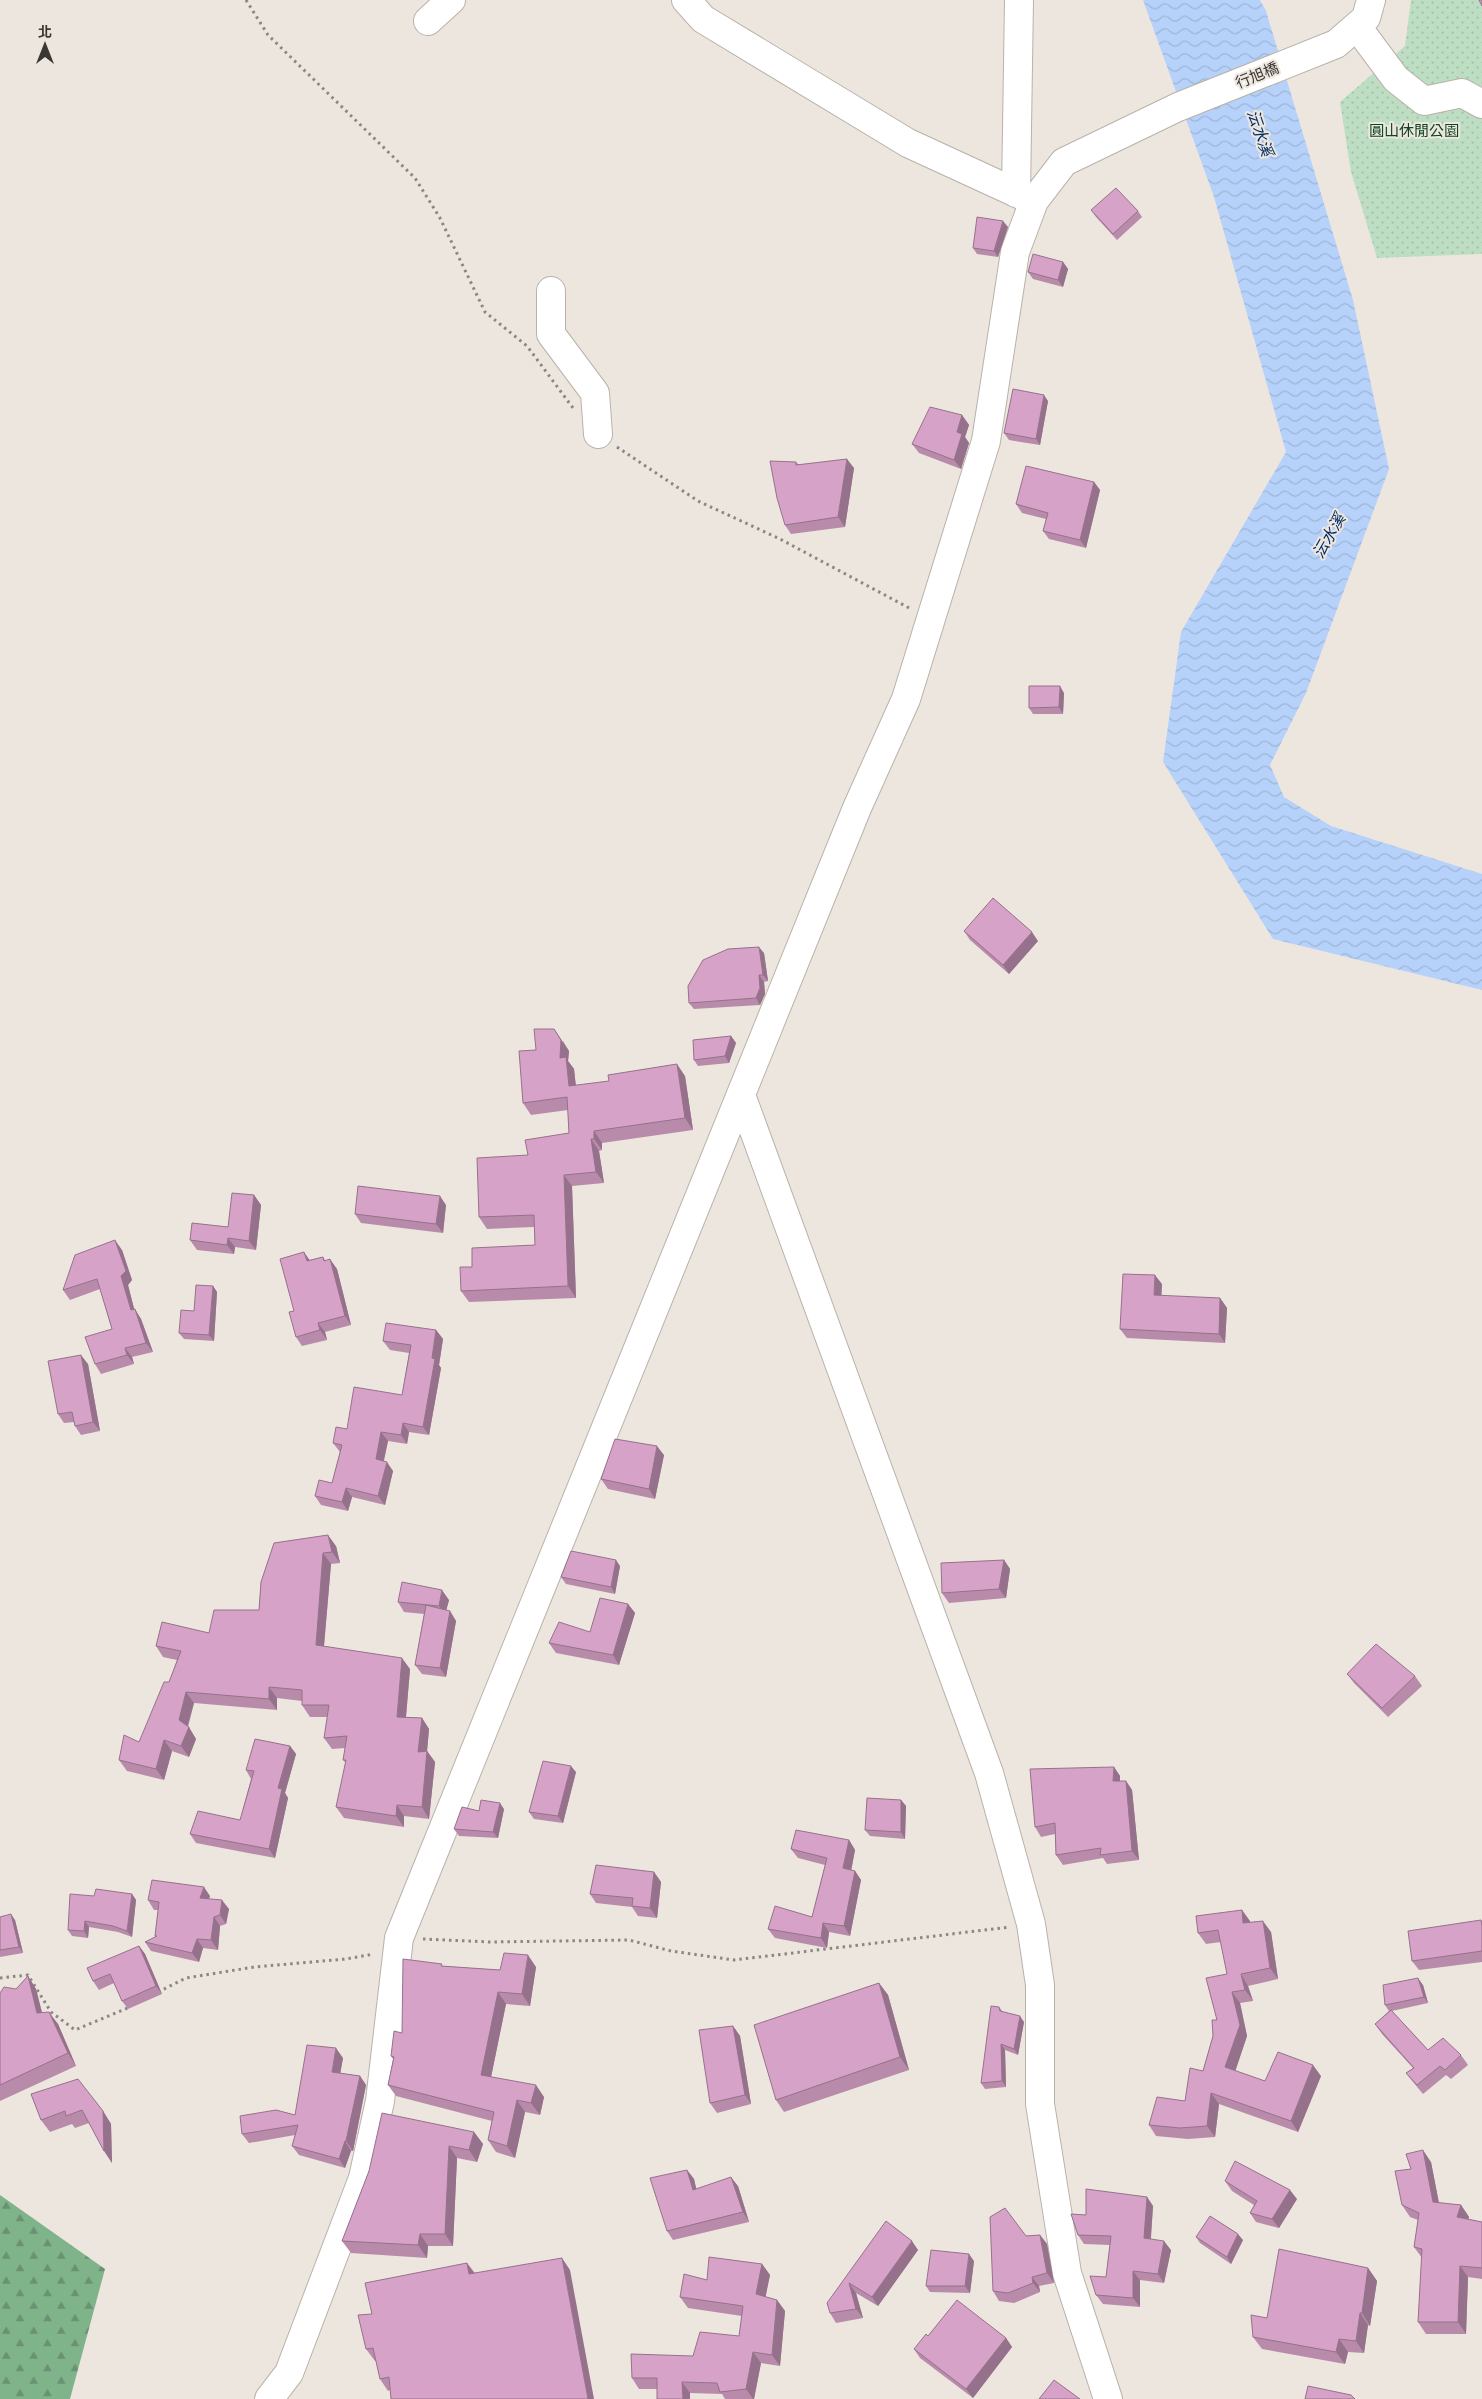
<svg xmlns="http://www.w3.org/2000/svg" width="1482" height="2399" viewBox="0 0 1482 2399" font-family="Helvetica,'Noto Sans TC',sans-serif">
	<defs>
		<pattern id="grass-dots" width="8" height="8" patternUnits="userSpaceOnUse" patternTransform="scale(1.25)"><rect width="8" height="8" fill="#bedec4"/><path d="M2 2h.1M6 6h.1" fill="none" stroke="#a4bfa9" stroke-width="1.8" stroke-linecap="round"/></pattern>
		<pattern id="forest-firs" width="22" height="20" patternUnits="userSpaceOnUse" patternTransform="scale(1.25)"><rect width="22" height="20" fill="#7fb38a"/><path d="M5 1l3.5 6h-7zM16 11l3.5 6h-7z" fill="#699272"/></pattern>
		<pattern id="water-waves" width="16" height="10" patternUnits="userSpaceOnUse" patternTransform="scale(1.25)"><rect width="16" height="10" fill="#b6d2fa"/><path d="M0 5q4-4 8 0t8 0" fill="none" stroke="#9db5d7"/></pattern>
	</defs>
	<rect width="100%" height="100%" fill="#ede6de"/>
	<!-- grass -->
	<path fill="url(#grass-dots)" d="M1411,0h71v254l-105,4 -26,-86 -11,-70 65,-56z"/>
	<!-- forest -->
	<path fill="url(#forest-firs)" d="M0,2195l105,74 -35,130h-70z"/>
	<!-- water -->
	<path fill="url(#water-waves)" d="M1143,0h117l6,11 87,289 36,169 -83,224 -36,72 14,32 47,29 151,48v116l-209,-51 -110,-177 18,-130 105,-180 -72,-255z"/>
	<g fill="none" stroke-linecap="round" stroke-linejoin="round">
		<!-- minor casing -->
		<g stroke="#b9b2aa" stroke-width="30">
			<path id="minor" d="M686,0l17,19 205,124 126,58
				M428,21l23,-21
				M1358,28l38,51 28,22 38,-8 20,11
				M1016,193l3,-193
				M551,291v43l44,59 3,41
				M741,1095l248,678 42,151 9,61v119l27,169 41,126
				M269,2399l20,-26 74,-195 17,-77 19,-163 458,-1130 49,-109 80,-258 29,-189 19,-51 30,-39 114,-55 158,-63 30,-26 5,-18"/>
		</g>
		<!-- path -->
		<path stroke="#8b8781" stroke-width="3" stroke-dasharray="2.5 4" stroke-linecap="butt" d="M246,0l22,35 147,143 25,40 45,94 42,34 46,62
			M617,447l81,54 82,38 131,70
			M423,1939l67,3 139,-2 42,11 63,9 276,-33
			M0,1978l28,-3 23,37 24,18 55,-23
			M158,1992l28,-14 68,-11 92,-8 28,-5"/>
		<!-- minor -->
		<use href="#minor" stroke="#fff" stroke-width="28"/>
	</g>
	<!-- wall -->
	<path fill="#b98bab" d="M1091,210l47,1 4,6 -25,23 -21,-23z
		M1008,227l-10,30 -21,-3 -4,-6z
		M1063,262l5,7 -5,18 -30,-8 -5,-7z
		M1048,401l-8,44 -31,-5 -5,-7z
		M962,415l7,10 -4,12 4,6 -8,26 -42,-16 -7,-9z
		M796,462l2,2 56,4 -9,59 -54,7 -6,-9z
		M1094,482l6,8 -14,58 -37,-9 -6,-8 3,-12 -24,-6 -6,-9z
		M1064,693l-1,21h-30l-4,-6z
		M964,931l74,10 -29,33 -39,-34z
		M764,953l4,28 -4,1 1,12 -5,11 -66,4 -5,-6z
		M731,1036l5,7 -7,20 -31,3 -4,-6z
		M563,1041l6,10 -1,10 6,8 2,17 109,-10 8,54 -91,13v7l-3,1 5,32 -32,3 4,112 -107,4 -8,-11 11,-24 63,-22 -1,-18 -47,2 -8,-12 49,-62 41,-22 -1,-23 -37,5 -8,-12z
		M254,1195l7,10 -5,45 -21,-3 -1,7 -37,-4 -7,-10 38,-13z
		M446,1205l-3,28 -82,-10 -6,-9z
		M122,1250l10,30 -4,5 6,24 7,10 12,33 -21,5 2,7 -33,10 -6,-10 17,-35 -12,-40 -30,11 -7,-10z
		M323,1257l2,3 12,9 14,56 -26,7 2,8 -25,6 -6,-9 -2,-26 16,-51z
		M1162,1284l-1,12 59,2 7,10 -2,35 -98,-5 -7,-9z
		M213,1286l4,6 -3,49 -30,-2 -5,-6z
		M436,1330l7,9 -4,26 2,3 -12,67 -20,-3 -2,12 -19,-3 -4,20 9,10 -8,34 -33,-8 -4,14 -27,-6 -6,-9 17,-13 8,-31 -7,-9 14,-14 55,-34 7,-42 -19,-3 -7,-9z
		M88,1364l12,67 -19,4 -6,-9 -1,-4 -10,1 -6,-9z
		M664,1455l-9,44 -47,-10 -7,-10z
		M336,1546l4,17 -9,1 -7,83 86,22 -4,48 16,1 7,11 -2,22 8,11 -6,57 -25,-3v11l-60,-9 -8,-11 10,-44 -3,-3 2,-12 -13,1 -8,-11 4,-21h-18l-8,-12v-4l-25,-3v12l-83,-7 -6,24 8,12 -7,18 -17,-6 -8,29 -37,-9 -8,-11 20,-18 30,-60 8,-22 -14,-3 -7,-11 53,-13 50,-23 2,-28z
		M1004,1560l6,9 -4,29 -57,5 -7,-10z
		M620,1566l-5,28 -49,-10 -5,-7z
		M449,1600l-3,11h4l6,10 -10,56 -24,-3 -7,-9 9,-51 -20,-2 -6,-10z
		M628,1604l7,9 -16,52 -63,-12 -7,-10 41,-11z
		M1347,1674l68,2 7,10 -34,31 -34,-34z
		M290,1746l6,8 -11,39 3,5 -13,60 -79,-15 -6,-9 50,-14 11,-41 -5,-9z
		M1114,1767l6,9v5h6l6,9 7,70 -32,4 -4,-6 -40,7 -7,-10 -1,-21 -14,3 -6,-10z
		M576,1772l-13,51 -29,-4 -5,-7z
		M901,1800l5,6 -1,33 -35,-3 -5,-6z
		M504,1809l-6,29 -39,-2 -5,-7 25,-18z
		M849,1840l6,10 -4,20 4,1 6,9 -11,56 -21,-4 -2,16 -52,-10 -7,-9 44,-12 13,-52 -27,-7 -7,-9z
		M654,1872l7,10 -4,36 -19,-2 -6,-9 -36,-4 -6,-9z
		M132,1894l4,6 -4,37 -14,-5 -29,-5 -1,11 -16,-2 -4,-6 26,-34z
		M210,1896l-1,3 20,10 -3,15 -6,2 -2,24 -15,-2 -4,14 -48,-11 -6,-9 11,-5 -1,-1 3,-26h-4l-6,-10z
		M1242,1910l8,12 21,10 7,47 -30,7 5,15 -13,2 7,33 -12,35 30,10 56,-5 -23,56 -79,-28 -4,33 -27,2 -32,-3 -7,-11 36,-24 18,-30 10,-35 14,-62 -6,-32 -15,2 -8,-11z
		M0,1917l15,3 8,33 -23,4z
		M1481,1920l1,2v40l-63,8 -7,-9z
		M139,1946l6,8 17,40 -34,15 -6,-8 -8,-18 -15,7 -6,-9z
		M443,1966l57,4 36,-3 -6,39 -24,-2 -15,73 53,20 -4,18 -15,-3 -10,46 -19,-6 -8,-12 4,-19 -96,-25 -8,-11 5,-26 -2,-3 11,-23z
		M28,1976l8,13 6,23 16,12 18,42 -76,35v-108l16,-4z
		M879,1983l9,12 21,75 -125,42 -8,-12z
		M1423,1985l5,18 -36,8 36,39 33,5 7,10 -17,14 -5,-4 -23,19 -10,-12 -7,-9 7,-5 -31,-34 -7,-10 14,-13 -4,-6z
		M999,2007l4,5 21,10 -6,33 -13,-5 1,37 -21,2 -4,-6z
		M733,2026l7,10 11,68 -34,9 -7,-10z
		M343,2058l-3,15 20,3 6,9 -13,66h-2l-6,17 -46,-13 -7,-9 3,-11 -46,8 -7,-9 53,-19z
		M31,2094l72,17 8,13 1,39 -23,-40 -14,5 -3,-4 -22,8 -9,-12z
		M474,2132l9,12 -6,18 -20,-4 -4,88h-25l-1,12 -76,-5 -9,-12 27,-70z
		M1431,2162l8,41 22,2 8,12 -1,2 14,3v57l-14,-2 -2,57h-40l-8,-12 4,-64 -8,-11 4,-27 -8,-3 -8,-12 9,-36z
		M687,2170l7,9 2,10 42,-3 11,36 -76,18 -6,-9z
		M1225,2181l72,18 -18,29 -23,-6 -6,-9 4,-8 -22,-14z
		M1147,2197l6,9 -2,33 20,11 -7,33 -24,-3v27l-37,-3 -7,-9 10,-18 4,-32 -26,-1 -6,-9 8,-20z
		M886,2221l32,29 -40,56 -22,-13 7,25 -27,5 -6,-10z
		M1040,2235l7,9 7,39 -15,3 1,6 -26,11 -15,-2 -6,-10 33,-55z
		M1196,2237l47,3 -12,24 -31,-21z
		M974,2261l-4,32 -40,-1 -4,-6z
		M467,2263l8,10 95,-3 -180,120 -2,1 -8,-12 -4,-18h-1l-9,-12 6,-35z
		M762,2264l8,11 -5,22 12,3 8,11 -5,55 -19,-3 -7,36h-29l-3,-5 -32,-1v6h-33v-10h-18l-7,-11 61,-22 46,-20 3,-20 -54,-8 -8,-11 27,-17z
		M1368,2268l9,13 -7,45 -2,-1 -4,28 -16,-1 -3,12 -83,-15 -9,-12 14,-19z
		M1006,2338l6,9 -39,51 -53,-40 -6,-9z"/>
	<!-- shaded-wall -->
	<path fill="#96718b" d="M1003,221l5,6 -10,30 -4,-6z
		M1063,262l5,7 -5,18 -5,-7z
		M1044,395l4,6 -8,44 -4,-6z
		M962,415l7,10 -4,12 4,6 -8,26 -7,-9 3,-28z
		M847,459l7,9 -9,59 -7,-10z
		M1094,482l6,8 -14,58 -6,-8z
		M1060,686l4,7 -1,21 -4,-7z
		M1032,932l6,9 -29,33 -6,-9z
		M759,947l5,6 4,28 -5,-6z
		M759,975l5,7 1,12 -5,11 -4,-7z
		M554,1029l15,22 -1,10 6,8 3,29 -8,-12 -9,-28z
		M731,1036l5,7 -7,20 -4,-7z
		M677,1064l8,12 8,54 -8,-12z
		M594,1131l8,12v7l-8,-11z
		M591,1139l8,12 5,32 -8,-11z
		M564,1175l8,11 4,112 -8,-12z
		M254,1195l7,10 -5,45 -7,-9z
		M440,1196l6,9 -3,28 -7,-9z
		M228,1238l7,9 -1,7 -7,-9z
		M115,1240l7,10 10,30 -4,5 9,35 -6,-10 -10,-34z
		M304,1252l7,10 -4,-1z
		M330,1259l7,10 14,56 -6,-9z
		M1155,1275l7,9 -1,21 -7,-10z
		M213,1286l4,6 -3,49 -5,-6z
		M1220,1298l7,10 -2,35 -6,-9z
		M135,1309l6,10 12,33 -7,-9z
		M318,1323l7,9 2,8 -7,-10z
		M436,1330l7,9 -4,26 2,3 -12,67 -6,-8z
		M125,1348l7,9 2,7 -7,-9z
		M81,1355l7,9 12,67 -7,-9z
		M403,1423l6,9 -2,12 -6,-9z
		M381,1432l7,9 -6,27 -6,-9z
		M657,1446l7,9 -9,44 -6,-10z
		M387,1462l6,9 -8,34 -7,-9z
		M346,1488l6,9 -4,14 -6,-9z
		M328,1535l8,11 4,17 -8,-11z
		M323,1553l8,11 -8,92 -7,-11z
		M616,1560l4,6 -5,28 -4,-7z
		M1004,1560l6,9 -4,29 -7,-9z
		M442,1590l7,10 -4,15 -6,-9z
		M628,1604l7,9 -16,52 -6,-10z
		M450,1611l6,10 -10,56 -6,-9z
		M402,1658l8,11 -5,59 -8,-11z
		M269,1687l8,11v12l-8,-11z
		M186,1692l8,11 -8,28 -7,-11z
		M422,1718l7,11 -3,34 -8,-11z
		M189,1727l7,12 -7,18 -8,-11z
		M164,1740l8,11 -8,29 -8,-11z
		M290,1746l6,8 -11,39 3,5 -13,60 -6,-9 9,-61z
		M427,1751l8,11 -6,57 -7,-12z
		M571,1766l5,6 -13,51 -5,-7z
		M1114,1767l6,9v15l-7,-10z
		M1126,1781l6,9 7,70 -7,-9z
		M901,1800l5,6 -1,33 -4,-7z
		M500,1803l4,6 -6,29 -5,-6z
		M397,1805l7,11v11l-8,-11z
		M849,1840l6,10 -5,27 -7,-9z
		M855,1871l6,9 -11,56 -6,-10z
		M654,1872l7,10 -4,36 -7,-10z
		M204,1887l6,9 -4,11 -6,-9z
		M132,1894l4,6 -4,37 -5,-6z
		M222,1900l7,9 -3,15 -6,-9z
		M1242,1910l8,11 1,13 -8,-11z
		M11,1914l4,6 8,33 -4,-6z
		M214,1917l6,9 -2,24 -7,-10z
		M85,1921l4,6 -1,11 -4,-7z
		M1263,1921l8,11 7,47 -8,-11z
		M823,1923l6,9 -2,16 -6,-10z
		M197,1939l6,9 -4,14 -7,-9z
		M139,1946l6,8 17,40 -6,-8z
		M528,1955l8,12 -6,39 -8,-12z
		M1241,1974l7,12 5,15 -8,-11z
		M28,1976l8,13 9,36 -8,-12z
		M1418,1978l5,7 5,18 -4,-6z
		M879,1983l9,12 21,75 -9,-13z
		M498,1992l8,12 -17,83 -8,-12z
		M1232,1992l8,11 7,33 -14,42 -8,-11z
		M49,2012l9,12 18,42 -8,-13z
		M1020,2016l4,6 -6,33 -4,-6z
		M733,2026l7,10 11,68 -6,-9z
		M1001,2044l4,6 1,37 -4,-6z
		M336,2048l7,10 -4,23 -7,-9z
		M1313,2065l8,11 -23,56 -7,-11z
		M360,2076l6,9 -13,66 -7,-10z
		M536,2085l8,12 -4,18 -9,-12z
		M1211,2093l8,11 -4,33 -8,-11z
		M517,2100l8,12 -10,46 -8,-12z
		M103,2111l8,13 1,39 -8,-12z
		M474,2132l9,12 -6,18 -8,-12z
		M345,2141l6,10 -6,17 -6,-9z
		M449,2146l8,12 -4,88 -8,-12z
		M1423,2150l8,12 10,52 -8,-12z
		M687,2170l7,9 5,21 -6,-10z
		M731,2177l7,9 11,36 -6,-10z
		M1290,2190l7,9 -18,29 -7,-9z
		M1147,2197l6,9 -3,41 -6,-9z
		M1461,2205l8,12 -4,12 -8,-12z
		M420,2234l8,12 -1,12 -9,-13z
		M1238,2234l5,6 -12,24 -4,-7z
		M1040,2235l7,9 7,39 -7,-10z
		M912,2241l6,9 -40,56 -6,-9z
		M1164,2241l7,9 -7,33 -6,-9z
		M969,2254l5,7 -4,32 -5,-7z
		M562,2258l8,12 24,129h-6z
		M467,2263l8,12 -6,-1z
		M762,2264l8,11 -6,30 -8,-11z
		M1460,2266l8,11 -2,57 -8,-12z
		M1368,2268l9,13 -7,45 -8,-13z
		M1133,2271l7,9v27l-7,-9z
		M1032,2277l7,9 1,6 -7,-9z
		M849,2283l7,10 7,25 -7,-9z
		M777,2300l8,11 -5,55 -8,-11z
		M1360,2313l8,12 -4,28 -8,-12z
		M1006,2338l6,9 -39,51 -7,-9z
		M1339,2339l9,13 -3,12 -9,-12z
		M753,2352l8,11 -7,36h-1l-7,-10z
		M682,2382l8,11v6h-7z"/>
	<!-- building -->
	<path fill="#d7a2c7" stroke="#96718b" d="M1479,0h3v6z
		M1116,188l22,23 -25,23 -22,-24z
		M977,217l26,4 -9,30 -21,-3z
		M1033,254l30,8 -5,18 -30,-8z
		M1013,389l31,6 -8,44 -32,-6z
		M930,407l32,8 -5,17 5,2 -8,26 -42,-16z
		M847,459l-9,58 -53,8 -8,-27 -7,-37 26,1v3z
		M1026,466l68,16 -14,58 -37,-9 5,-18 -32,-9z
		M1029,686h31l-1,21 -30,1z
		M993,898l39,34 -29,33 -39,-34z
		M759,947l4,28h-4l1,13 -4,10 -67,5 -1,-17 15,-26 25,-11z
		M534,1029h20l7,11 -1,18 6,-1 3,29 40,-5 -1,-6 69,-11 8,54 -91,13v8h-3l5,33 -32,3 4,111 -107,5 -1,-24h12v-19l63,-3 -1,-30 -55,2 -2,-59 51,-3 -3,-15 44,-7 -2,-36 -44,6 -4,-52 17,-1z
		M731,1036l-6,20 -31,4 -1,-20z
		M358,1186l82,10 -4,28 -81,-10z
		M232,1193l22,2 -5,46 -21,-3 -1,7 -37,-5 2,-17 36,4z
		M115,1240l11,31 -5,5 10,34 4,-1 11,34 -21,5 2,7 -32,9 -10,-27 27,-8 -15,-50 -34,11 12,-35z
		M304,1252l3,9 16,-4 1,4 6,-2 15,57 -27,7 2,7 -24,7 -7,-25 5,-1 -14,-52z
		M1123,1274l32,1 -1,20 66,3 -1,36 -99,-5z
		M196,1285l17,1 -4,49 -30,-2 2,-23 13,1z
		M386,1323l50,7 -4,28 3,1 -12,68 -20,-4 -2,12 -20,-3 -5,27 11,3 -9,34 -32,-8 -4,14 -27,-6 4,-16 13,3 10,-38 -9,-2 3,-16 11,2 7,-42 48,8 9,-50 -28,-4z
		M81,1355l12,67 -18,4 -3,-14 -14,2 -10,-53z
		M615,1439l42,7 -8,43 -48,-10z
		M328,1535l4,17 -9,1 -7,92 86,13 -5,59 25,1 -4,34 9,-1 -5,56 -25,-2 -1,11 -60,-9 10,-47h-3l4,-24 -23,2 5,-33h-27v-15l-33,-3v12l-83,-7 -7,28 10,7 -8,19 -17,-6 -8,29 -37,-9 5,-25 15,7 25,-60h5l12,-31 -25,-5 6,-24 47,11 5,-23h45l2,-28 13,-39z
		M571,1551l45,9 -5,27 -50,-10z
		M1004,1560l-5,29 -57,4 -1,-30z
		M402,1582l40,8 -3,16 -41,-4z
		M600,1598l28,6 -15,51 -64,-12 10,-21 31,10z
		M426,1605l24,6 -10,57 -25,-3z
		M1376,1644l39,32 -33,32 -35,-34z
		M255,1739l35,7 -12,42 4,1 -13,60 -79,-15 8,-23 42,9 14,-49 -8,-1z
		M543,1761l28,5 -13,50 -29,-4z
		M1114,1767l-1,14h13l6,70 -32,4 1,-7 -45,7 -1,-32 -20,4 -5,-58z
		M867,1798l34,2v32l-36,-2z
		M481,1800l19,3 -7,29 -39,-3 8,-22 17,4z
		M796,1830l53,10 -6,28 12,3 -11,55 -21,-3 -2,15 -53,-9 7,-23 37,11 15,-59 -36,-9z
		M596,1865l58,7 -4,36 -18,-2 1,-8 -43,-4z
		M152,1880l52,7 -4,11 22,2 -2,15 -6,2 -3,23 -14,-1 -5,14 -47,-11 12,-6h-2l4,-34 -11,-2z
		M96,1889l36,5 -5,37 -14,-5 -28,-5 -1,10 -16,-1 2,-36 24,2z
		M1242,1910l1,13 20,-2 7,47 -29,6 4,16 -13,2 8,33 -15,42 40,14 13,-29 35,13 -22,56 -80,-28 -4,33 -27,2 -31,-3 8,-28 28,4 5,-33 13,3 10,-35 -1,-16h5l-11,-42 21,-4 -9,-44 -20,3 -2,-17z
		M11,1914l8,33 -19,3v-33z
		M1481,1920l1,6v25l-70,10 -4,-30z
		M139,1946l17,40 -34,15 -12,-27 -17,7 -6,-13z
		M504,1953l24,2 -6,39 -24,-2 -17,83 55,10 -5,18 -14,-3 -10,46 -19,-6 6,-28 -106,-27 6,-28 -3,-1 3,-25 8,2 1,-74 39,5 -1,2 59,4z
		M28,1976l9,37 12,-1 19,41 -68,32v-92l4,-6 12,2z
		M1418,1978l6,19 -39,8 -2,-20z
		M879,1983l21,74 -124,43 -22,-75z
		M991,2006l8,1 1,4 20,5 -6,33 -13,-5 1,37 -21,2z
		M1391,2010l37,40 15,-12 18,17 -16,15 -5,-4 -23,19 -11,-12 8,-5 -39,-44z
		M733,2026l12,69 -35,8 -11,-73z
		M307,2045l29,3 -4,24 28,4 -14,65h-1l-6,18 -47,-13 6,-21 -56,9 -2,-18 36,-6 19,5z
		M78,2079l25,32 1,40 -22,-41 -16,6 -1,-5 -24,9 -10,-26z
		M382,2113l92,19 -5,18 -20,-4 -4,88h-25l-2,11 -76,-4 27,-70z
		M1423,2150l10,52 28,3 -4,12 25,5v46l-22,-2 -2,56h-40l4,-73 -8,-2 5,-34 -17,-8 -7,-34 16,-2 -5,-15z
		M1235,2161l55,29 -18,29 -22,-6 7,-12 -32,-20z
		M687,2170l6,20 38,-13 12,35 -76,19 -17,-53z
		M1086,2189l61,8 -3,41 20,3 -6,33 -25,-3v27l-37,-3 -6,-19 16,1 5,-41 -33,-1 -7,-21 15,1z
		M1005,2208l21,28 14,-1 7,38 -15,4 1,6 -25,10 -15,-2 -3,-74z
		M1210,2216l28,18 -11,23 -31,-20z
		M886,2221l26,20 -40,56 -23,-14 7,26 -26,4 -3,-10z
		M1279,2249l89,19 -6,45h-2l-4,28 -17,-2 -3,13 -83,-15 -2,-22 16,3z
		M931,2250l38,4 -4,32h-39z
		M709,2257l53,7 -6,30 21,6 -5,55 -19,-3 -7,37 -26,3 -3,-9 -35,-1 1,17h-26v-21h-25l-1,-24 62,2 7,-24 39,4 4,-30 -63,-9 4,-23 23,6z
		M562,2258l26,141h-197l-2,-22 -9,2 -7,-31 -7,1 -8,-34 14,-1 -7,-31 102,-20 2,11z
		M957,2300l49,38 -40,51 -52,-40 12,-15 2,2z
		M1054,2380l26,19h-41z
		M1308,2386l43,9 4,4h-50z"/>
	<g text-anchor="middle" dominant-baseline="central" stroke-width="4" stroke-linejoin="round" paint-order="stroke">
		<!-- street labels -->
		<g font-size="15" fill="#3a3734" stroke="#ede6de">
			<text transform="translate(1257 75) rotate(-22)">行旭橋</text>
		</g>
		<!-- park labels -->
		<g font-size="15" fill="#0b4721" stroke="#ede6de">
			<text x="1414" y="130">圓山休閒公園</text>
		</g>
		<!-- water labels -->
		<g font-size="16" font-style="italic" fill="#022d66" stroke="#ede6de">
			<text transform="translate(1260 133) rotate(71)">沄水溪</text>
			<text transform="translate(1329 536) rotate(-60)">沄水溪</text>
		</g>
	</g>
	<!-- north arrow -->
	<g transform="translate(45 45)" stroke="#ede6de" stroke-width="4" paint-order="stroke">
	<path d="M0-4L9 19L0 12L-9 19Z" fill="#3a3734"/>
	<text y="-8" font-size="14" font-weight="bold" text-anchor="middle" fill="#3a3734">北</text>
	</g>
</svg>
